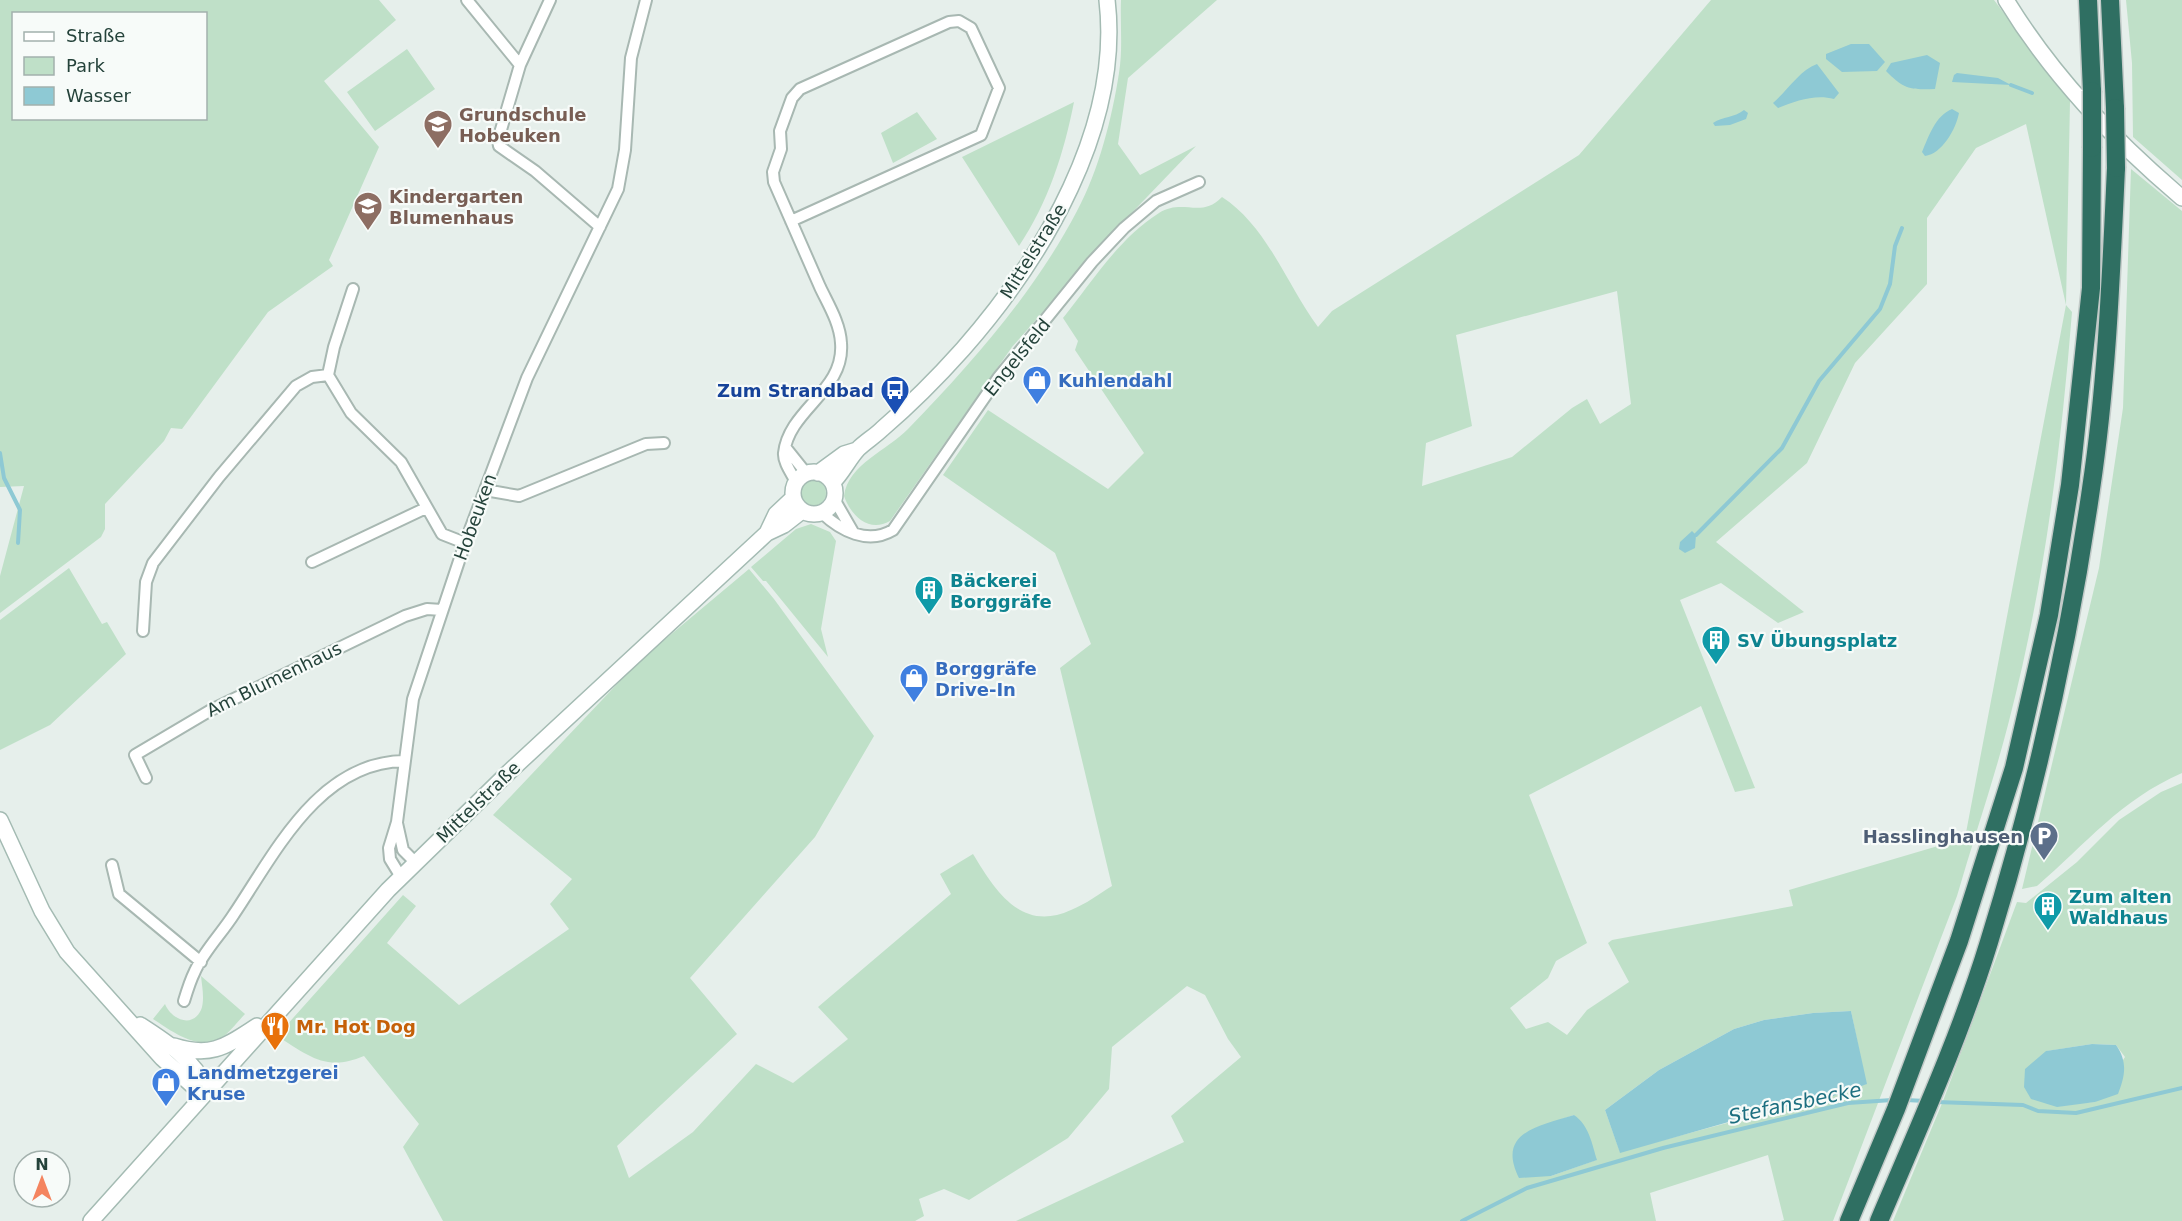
<svg xmlns="http://www.w3.org/2000/svg" width="2182" height="1221" viewBox="0 0 2182 1221" font-family="'DejaVu Sans',sans-serif">
	<rect width="100%" height="100%" fill="#e6efeb"/>
	<!-- green -->
	<path fill="#bfe0c8" fill-rule="evenodd" d="M0,0h379l17,20 -72,61 55,66 -50,113 4,6 -65,46 -86,117 -11,-1 -7,13 -59,63v25l-4,8 -101,76v-37l24,-90 -24,1zM14,14h192v104h-192z
		M1121,0h96l-89,78 -10,66 22,31 56,-29 -74,77 -110,124 -122,174c-21,12 -39,-5 -46,-25 4,-32 44,-46 64,-67 64,-66 126,-136 169,-218 22,-41 35,-93 42,-138 4,-24 1,-50 2,-73z
		M1711,0h283l76,101 -4,204 6,7c-11,138 -28,275 -63,409 -15,59 -35,116 -52,175l-124,325h-53l4,-1 -16,-65 -118,38 6,28h-640l168,-79 -13,-26 70,-59 -13,-18 -23,-44 -18,-9 -75,61 -3,42 -41,49 -99,62 -25,-11 -25,10 5,17 -9,5h-472l-40,-74 16,-23 -55,-68c-38,16 -55,0 -87,-20l126,-141 13,11 -29,37 72,62 110,-76 -19,-25 22,-25 -79,-64 145,-153 111,-93 25,30 100,137 -59,101 -125,141 47,56 -120,112 12,32 64,-46 63,-68 37,19 55,-44 -30,-32 133,-113 -11,-20 33,-20c22,36 48,79 98,56 15,-6 28,-16 41,-24l-52,-218 31,-24 -36,-91 -112,-78 45,-65 120,79 36,-36 -69,-103 3,-9 -15,-23c29,-36 56,-80 96,-105 24,-15 42,6 63,-16 45,29 65,88 96,130l14,-16 247,-156zM2026,124l40,181 -101,533 -176,52 4,16 -181,34 -4,3 21,39 -42,28 -20,25 -19,-13 -22,7 -16,-21 38,-30 8,-17 31,-18 -58,-148 172,-89 34,86 20,-4 -75,-188 41,-17 57,40 26,-11 -88,-70 91,-79 48,-100 72,-79v-66l49,-70zM1617,291l14,113 -31,20 -13,-25 -15,9 -60,49 -90,29 4,-43 46,-17 -16,-91zM1851,1011l15,73c-81,25 -164,45 -246,68l-15,-42 54,-40 75,-41 30,-9 49,-7zM1574,1115l22,45 -45,16 -15,-48z
		M2126,0h56v180l-49,-43 -1,-74z
		M407,49l28,40 -60,42 -28,-39z
		M1074,102c-10,51 -26,101 -55,144l-57,-89z
		M917,112l20,27 -44,24 -12,-30z
		M2131,169l51,42v562c-62,27 -96,71 -145,113l-15,3 77,-321 24,-160z
		M800 493a13 13 0 1 1 26 0a13 13 0 1 1-26 0Z
		M811,524l19,8 6,9 -15,88 7,28 -62,-76h-3l-12,-14 45,-38z
		M69,568l33,56 5,-2 19,32 -76,71 -50,25v-130z
		M2182,783v438h-289l50,-120 74,-199 9,1 51,-41 42,-42 42,-28zM2092,1044l24,1 9,12 -30,45 -19,1 -29,-52z
		M201,976l44,38c-8,8 -17,21 -27,26 -22,10 -48,-10 -65,-21l12,-15c6,15 27,25 36,6 4,-10 1,-24 0,-34z"/>
	<!-- water -->
	<path fill="#8ec9d4" d="M1851,44h18l16,18 -8,9 -35,1 -16,-13v-5z
		M1927,55l13,8 -5,26c-26,1 -31,0 -49,-18l5,-8z
		M1817,64l22,29 -5,6c-19,-5 -38,2 -56,9l-5,-5c15,-13 27,-33 44,-39z
		M1957,73l41,5 13,7 -59,-3 2,-7z
		M1952,109l7,4c-3,16 -17,41 -34,43l-3,-4c7,-16 13,-36 30,-43z
		M1744,110l4,3 -2,6 -16,6 -15,1 -2,-3c10,-7 21,-5 31,-13z
		M1692,531l4,4 -1,13 -10,5 -6,-4 1,-7z
		M1851,1011l16,73 -34,12 -73,17 -140,40 -15,-43 54,-40 75,-41 30,-9 49,-7z
		M2092,1044l24,1c12,17 9,31 2,49l-23,8 -38,5 -26,-8 -7,-12 1,-18 21,-18z
		M1574,1115c15,10 18,29 23,45l-46,16 -32,2c-23,-46 20,-52 55,-63z"/>
	<g fill="none" stroke-linecap="round" stroke-linejoin="round">
		<!-- stream -->
		<path stroke="#8ec9d4" stroke-width="4" d="M2011,85l21,8
			M0,453l4,25 16,32 -2,33
			M1696,535l86,-87 37,-67 61,-72 10,-25 5,-38 7,-18
			M1906,1100l19,1
			M1936,1102l87,3 15,6 38,2 106,-25
			M1462,1221l65,-33 136,-40 185,-45 44,-3"/>
		<!-- street casing -->
		<g stroke="#a8b8b2" stroke-width="14">
			<path id="street" d="M467,0l53,65
				M550,0l-30,65 -22,75 1,6 36,25 65,56
				M791,221l190,-86 18,-47 -28,-60 -12,-7 -10,1 -149,67 -8,9 -12,33 1,18 -8,23 1,10c15,35 31,70 46,105 8,17 20,36 21,56 4,48 -52,66 -57,110 -1,9 8,21 12,29
				M353,289l-19,58 -6,28 23,38 50,49 41,72 23,9
				M786,448l20,25
				M485,490l34,6 127,-52 18,-1
				M834,499l19,33
				M822,513c19,18 46,32 71,17l105,-152 94,-116 32,-34 32,-27 43,-19
				M312,562l114,-54
				M143,631l3,-49 7,-19 66,-86 77,-91 16,-9 16,-2
				M146,778l-11,-23 76,-45 194,-94 22,-7 15,1
				M397,823l6,27 13,13
				M112,865l7,29 82,68
				M401,877l-11,-18 -1,-11 8,-26 16,-123 52,-156 62,-165 91,-189 7,-39 6,-92 15,-58
				M184,1001c3,-10 6,-20 11,-30 9,-20 27,-38 39,-57 41,-61 85,-152 170,-153"/>
		</g>
		<!-- secondary casing -->
		<g stroke="#a4bbb3" stroke-width="18">
			<path id="secondary" d="M2006,0c47,77 108,140 176,198
				M793 493a21 21 0 1 1 42 0a21 21 0 1 1-42 0Z
				M818,473l26,-19 13,-4
				M833,482c10,-10 15,-22 25,-33 7,-7 17,-13 24,-20 28,-24 56,-52 81,-80 80,-91 159,-223 144,-349
				M767,533l9,-19 17,-16
				M0,820l42,91 25,41 95,106 41,37
				M140,1025c28,18 53,34 68,65
				M174,1046c38,12 52,0 83,-20
				M91,1221l297,-331 121,-118 258,-239 17,-8 18,-14"/>
		</g>
		<!-- highway casing -->
		<g stroke="#c2cac8" stroke-width="21">
			<path id="highway" d="M2088,0l4,91
				M2110,0l5,108
				M1849,1221l47,-112 63,-168 55,-173 35,-153 21,-130 21,-197 1,-140
				M1879,1221c39,-92 81,-184 110,-279 46,-148 80,-300 102,-453 16,-106 20,-214 25,-321"/>
		</g>
		<!-- street -->
		<use href="#street" stroke="#fff" stroke-width="10"/>
		<!-- secondary -->
		<use href="#secondary" stroke="#fff" stroke-width="15"/>
		<!-- highway -->
		<use href="#highway" stroke="#2f6f62" stroke-width="18"/>
		<!-- highway-bridge casing -->
		<g stroke="#c2cac8" stroke-width="21" stroke-linecap="butt">
			<path id="highway-bridge" d="M2115,108l1,60
				M2092,148v-57"/>
		</g>
		<!-- highway-bridge -->
		<use href="#highway-bridge" stroke="#2f6f62" stroke-width="18"/>
	</g>
	<!-- icons -->
	<defs>
		<g id="school-pin" transform="scale(1.5)"><path d="M0 17L-7.5 6A9.5 9.5 0 1 1 7.5 6Z" fill="#8d6e63" stroke="#f7fbf9"/><path d="M0-5L7-2L0 1L-7-2ZM-4 1L0 2.5L4 1V4Q0 6-4 4Z" fill="#fff"/></g>
		<g id="shop-pin" transform="scale(1.5)"><path d="M0 17L-7.5 6A9.5 9.5 0 1 1 7.5 6Z" fill="#3f7fe0" stroke="#f7fbf9"/><path d="M-5-2.5h2.3a2.7 3.5 0 0 1 5.4 0H5L5.5 6h-11ZM-1.5-2.5h3a1.5 2.3 0 0 0-3 0Z" fill="#fff"/></g>
		<g id="bus-pin" transform="scale(1.5)"><path d="M0 17L-7.5 6A9.5 9.5 0 1 1 7.5 6Z" fill="#1a4fb4" stroke="#f7fbf9"/><path d="M-5-6H5V4H4V6H2V4H-2V6H-4V4H-5ZM-3.5-4V0h7V-4ZM-3.5 1.2v1.5H-2V1.2ZM2 1.2v1.5H3.5V1.2Z" fill="#fff"/></g>
		<g id="building-pin" transform="scale(1.5)"><path d="M0 17L-7.5 6A9.5 9.5 0 1 1 7.5 6Z" fill="#0f9aa8" stroke="#f7fbf9"/><path d="M-4-6H4V6H1V3H-1V6H-4ZM-2.5-4.3h1.7v1.8h-1.7ZM.8-4.3h1.7v1.8H.8ZM-2.5-1h1.7V.8h-1.7ZM.8-1h1.7V.8H.8Z" fill="#fff"/></g>
		<g id="parking-pin" transform="scale(1.5)"><path d="M0 17L-7.5 6A9.5 9.5 0 1 1 7.5 6Z" fill="#5c6f8a" stroke="#f7fbf9"/><path d="M-3.5-5.5H1a3.5 3.5 0 0 1 0 7H-1V5.5H-3.5ZM-1-3.4V-.6H.8a1.4 1.4 0 0 0 0-2.8Z" fill="#fff"/></g>
		<g id="restaurant-pin" transform="scale(1.5)"><path d="M0 17L-7.5 6A9.5 9.5 0 1 1 7.5 6Z" fill="#e8710a" stroke="#f7fbf9"/><path d="M-5-6h1v4h1v-4h1v4h1v-4h1v5L-1.5 .5V6h-2V.5L-5-1ZM5-6V6H3V1.5H1.5Q1.5-4 5-6Z" fill="#fff"/></g>
	</defs>
	<g fill-rule="evenodd">
		<use href="#school-pin" x="438" y="124"/>
		<use href="#school-pin" x="368" y="206"/>
		<use href="#shop-pin" x="1037" y="380"/>
		<use href="#bus-pin" x="895" y="390"/>
		<use href="#building-pin" x="929" y="590"/>
		<use href="#building-pin" x="1716" y="640"/>
		<use href="#shop-pin" x="914" y="678"/>
		<use href="#parking-pin" x="2044" y="836"/>
		<use href="#building-pin" x="2048" y="906"/>
		<use href="#restaurant-pin" x="275" y="1026"/>
		<use href="#shop-pin" x="166" y="1082"/>
	</g>
	<g text-anchor="middle" dominant-baseline="central" stroke-width="4.5" stroke-linejoin="round" paint-order="stroke">
		<!-- education labels -->
		<g font-size="18" font-weight="bold" fill="#785e54" stroke="#f7fbf9" text-anchor="start">
			<text x="459" y="114">Grundschule<tspan x="459" dy="21">Hobeuken</tspan></text>
			<text x="389" y="196">Kindergarten<tspan x="389" dy="21">Blumenhaus</tspan></text>
		</g>
		<!-- street labels -->
		<g font-size="18" fill="#24423a" stroke="#f7fbf9">
			<text transform="translate(1033 251) rotate(-58)">Mittelstraße</text>
			<text transform="translate(1017 357) rotate(-51)">Engelsfeld</text>
			<text transform="translate(475 517) rotate(-70)">Hobeuken</text>
			<text transform="translate(274 679) rotate(-26)">Am Blumenhaus</text>
			<text transform="translate(478 802) rotate(-44)">Mittelstraße</text>
		</g>
		<!-- shop labels -->
		<g font-size="18" font-weight="bold" fill="#366cbe" stroke="#f7fbf9" text-anchor="start">
			<text x="1058" y="380">Kuhlendahl</text>
			<text x="935" y="668">Borggräfe<tspan x="935" dy="21">Drive-In</tspan></text>
			<text x="187" y="1072">Landmetzgerei<tspan x="187" dy="21">Kruse</tspan></text>
		</g>
		<!-- transit labels -->
		<g font-size="18" font-weight="bold" fill="#164399" stroke="#f7fbf9" text-anchor="end">
			<text x="874" y="390">Zum Strandbad</text>
		</g>
		<!-- culture labels -->
		<g font-size="18" font-weight="bold" fill="#0d838f" stroke="#f7fbf9" text-anchor="start">
			<text x="950" y="580">Bäckerei<tspan x="950" dy="21">Borggräfe</tspan></text>
			<text x="1737" y="640">SV Übungsplatz</text>
			<text x="2069" y="896">Zum alten<tspan x="2069" dy="21">Waldhaus</tspan></text>
		</g>
		<!-- service labels -->
		<g font-size="18" font-weight="bold" fill="#4e5e75" stroke="#f7fbf9" text-anchor="end">
			<text x="2023" y="836">Hasslinghausen</text>
		</g>
		<!-- food labels -->
		<g font-size="18" font-weight="bold" fill="#c56008" stroke="#f7fbf9" text-anchor="start">
			<text x="296" y="1026">Mr. Hot Dog</text>
		</g>
		<!-- water labels -->
		<g font-size="20" font-style="italic" fill="#1c6f80" stroke="#f7fbf9">
			<text transform="translate(1795 1103) rotate(-12)">Stefansbecke</text>
		</g>
	</g>
	<!-- legend -->
	<rect x="12" y="12" width="195" height="108" fill="#f7fbf9" stroke="#a3b1ad" stroke-width="1.5"/>
	<rect x="24" y="32" width="30" height="9" fill="#ffffff" stroke="#a3b1ad" stroke-width="1.5"/>
	<text x="66" y="42" font-size="18" fill="#24423a">Straße</text>
	<rect x="24" y="57" width="30" height="18" fill="#bfe0c8" stroke="#a3b1ad" stroke-width="1.5"/>
	<text x="66" y="72" font-size="18" fill="#24423a">Park</text>
	<rect x="24" y="87" width="30" height="18" fill="#8ec9d4" stroke="#a3b1ad" stroke-width="1.5"/>
	<text x="66" y="102" font-size="18" fill="#24423a">Wasser</text>
	<!-- north arrow -->
	<g transform="translate(42 1179)"><circle r="28" fill="#f7fbf9" stroke="#a3b1ad" stroke-width="1.5"/>
	<path d="M0-4.5L10 22L0 15L-10 22Z" fill="#f4845f"/>
	<text y="-9" font-size="16" font-weight="bold" text-anchor="middle" fill="#24423a">N</text>
	</g>
</svg>
